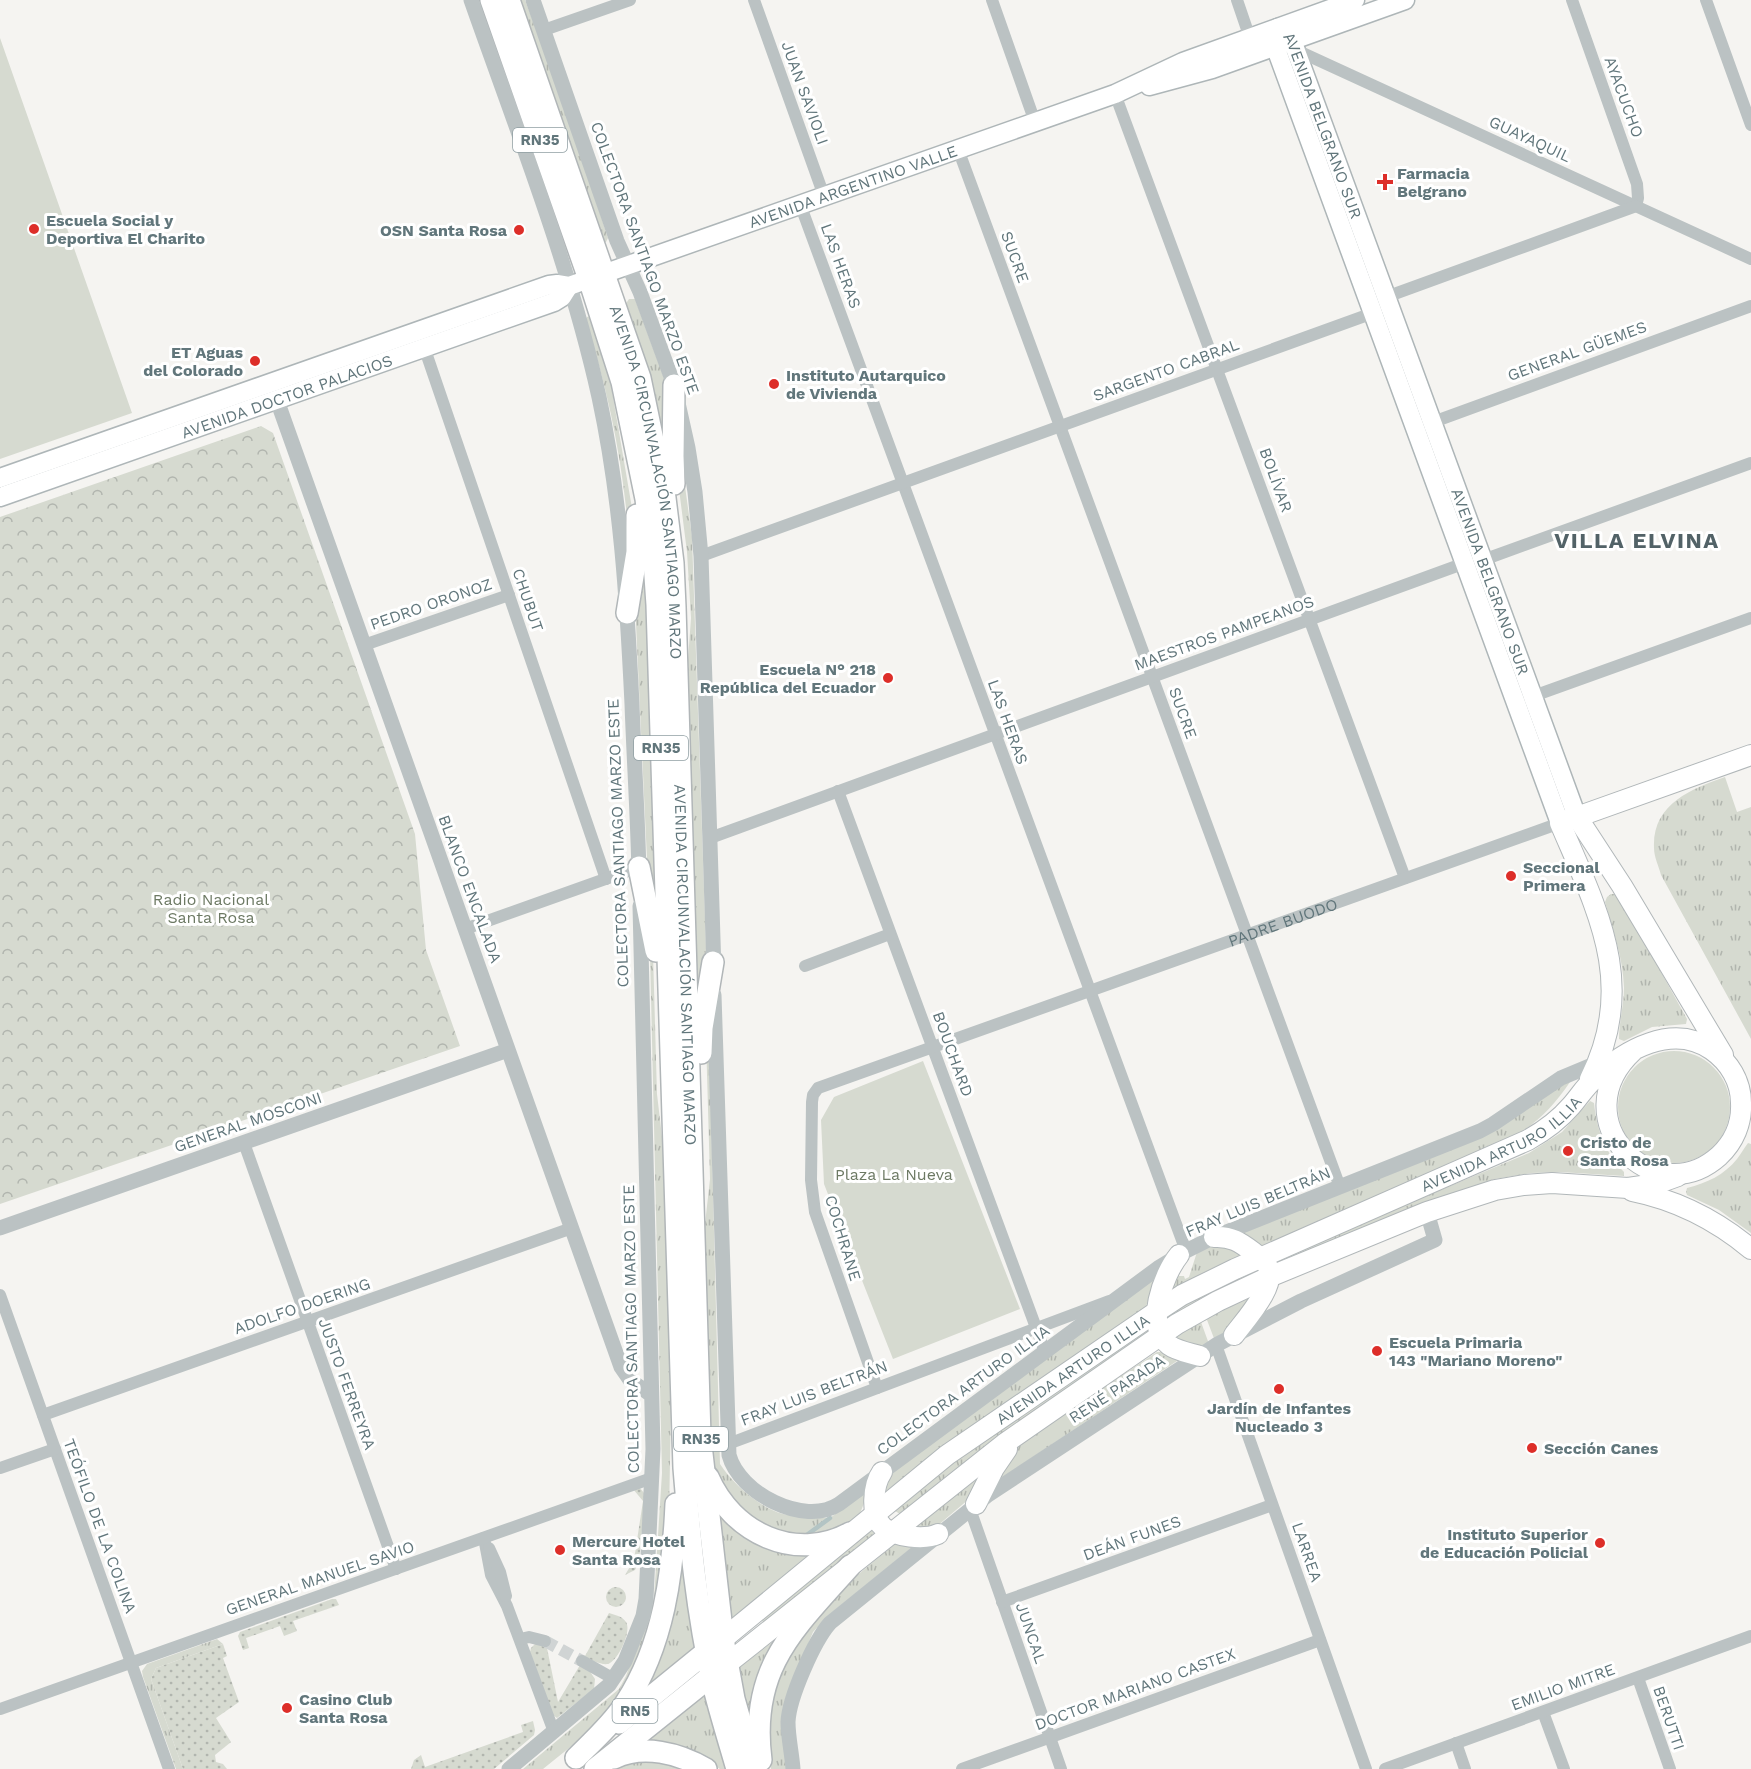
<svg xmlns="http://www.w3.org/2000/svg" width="1751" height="1769" viewBox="0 0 1751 1769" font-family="'Work Sans',sans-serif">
	<defs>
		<pattern id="grass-tufts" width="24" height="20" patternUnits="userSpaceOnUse" patternTransform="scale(1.5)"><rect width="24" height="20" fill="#d6dad0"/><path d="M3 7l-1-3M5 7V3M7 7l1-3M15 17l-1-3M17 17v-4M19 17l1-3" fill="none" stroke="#b1b5ae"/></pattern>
		<pattern id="forest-crowns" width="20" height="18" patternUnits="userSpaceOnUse" patternTransform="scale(1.5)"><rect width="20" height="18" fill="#d6dad0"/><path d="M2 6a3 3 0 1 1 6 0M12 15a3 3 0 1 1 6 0" fill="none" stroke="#b1b5ae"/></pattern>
		<pattern id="garden-dots" width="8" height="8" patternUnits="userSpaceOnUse" patternTransform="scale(1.5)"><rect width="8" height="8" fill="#d6dad0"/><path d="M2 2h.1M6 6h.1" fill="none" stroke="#b1b5ae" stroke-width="1.8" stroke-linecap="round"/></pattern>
	</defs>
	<rect width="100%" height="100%" fill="#f5f4f1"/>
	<!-- grass -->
	<path fill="url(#grass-tufts)" d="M517,0h8l35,93 48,145 -2,4h-3z
		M629,299h6l29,79 2,13 1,62 -42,-148z
		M591,316l15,40 27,158 -4,24c-6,-74 -20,-147 -44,-218l2,-3z
		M680,450l12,87 14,411 -1,17 -8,46 -11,-324 5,-69 -4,-66 -8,-63z
		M644,550l15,373 -12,-64 -11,-235v-15z
		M1725,777l12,35 14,-5v232l-90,-164c-2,-8 -7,-18 -7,-27 -2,-44 37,-59 71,-71z
		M1611,894h5l4,4 67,121 -1,5 -34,3 -28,14 -5,-2c0,-17 5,-34 5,-51 -1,-31 -11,-57 -19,-86l2,-5z
		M650,953h3l4,141 9,77 5,237 -2,107 -15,102 -28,70 -31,40 -52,42h-20l96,-80 7,-13 28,-78 8,-125z
		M709,1038l11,426c12,19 41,45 63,50 15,3 31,3 47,4l35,-27 3,2 -9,23 -29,20 -53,-3 -42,-26 -24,-43 -10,-204 9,-81 -4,-140z
		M1569,1081l1,1c-16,24 -33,41 -58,56l-246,107h-7l-20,-12 244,-97z
		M1590,1101l4,2c3,28 11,49 30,69v4l-64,-4 -29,1 -36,6 -48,17 -171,69v-6l253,-106 33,-21z
		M1748,1143l3,1v89l-32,-23 -32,-15 -1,-3 1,-4c20,-5 37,-13 50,-29 4,-5 7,-11 11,-16z
		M1220,1242l26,12 -76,37 5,-15h9l1,3 4,-2 8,-25z
		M1251,1271l1,5 -83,43 -2,-2 1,-4z
		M1158,1274l-13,35 -262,185 8,-20z
		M1253,1293l-24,37 -14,11 -8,-21 -6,2 8,22 -7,4 -27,-8v-4l6,-5z
		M1148,1329l2,4 -179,125 -68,55 -3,1 -5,-3v-4l57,-45z
		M1157,1352h6l20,5 -183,122 10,-25 6,-8z
		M981,1471l-5,22 -40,34 -26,2z
		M720,1514l94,37 -86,74 -9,-110z
		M871,1529l4,6 -110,88 -3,-2 -1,-2z
		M682,1541l14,110 -57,47z
		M896,1543l19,2 -85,69 -17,18 -27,65 1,72h-16l-3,-26v-31l15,-51 48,-64z
		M784,1633l-33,87 -15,-50z
		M217,1639l6,5 -67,24 -5,11 32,90h-7l-33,-92 -1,-6 5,-7z
		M706,1691l23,78h-9l-9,-6 -74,-19z
		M649,1760l40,9h-82l8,-4z"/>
	<!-- forest -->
	<path fill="url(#forest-crowns)" d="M261,426l12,7 142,401 11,116 34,96 -460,158v-687z"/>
	<!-- park -->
	<path fill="#d6dad0" d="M0,38l132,375 -132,46z
		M1618 1107a56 56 0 1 1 112 0a56 56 0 1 1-112 0Z
		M923,1061l97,248 -127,50 -69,-175 -3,-64 13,-23z"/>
	<!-- garden -->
	<path fill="url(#garden-dots)" d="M640,1488l4,5 1,5 -6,64 -4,8 -10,5 9,-15 9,-59 -10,-12z
		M606 1597a10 10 0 1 1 20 0a10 10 0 1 1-20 0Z
		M332,1599h4l3,6 -46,16 4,10 -13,5 -4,-10 -34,12 3,10 -6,2 -5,-14 2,-4z
		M609,1613c6,2 13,3 17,9 6,9 -8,39 -18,42 -8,1 -17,-4 -23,-8z
		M223,1644l4,12 -4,2 16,44 -23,16 15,24 -16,13 1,7 7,2 4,5h-44l-32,-90 5,-11z
		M535,1644h4l8,4 11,54 22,-37 9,5 6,9 -1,10 -37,29 -4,-3 -23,-63 1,-4z
		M533,1721l2,9 -1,5 -40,34h-83l3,-9 7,-5 4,12 98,-35 -2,-7z"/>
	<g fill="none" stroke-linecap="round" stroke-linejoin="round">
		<!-- stream -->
		<path stroke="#b3c4c4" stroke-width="4.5" d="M804,1537l26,-19"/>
		<!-- minor-tunnel -->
		<path stroke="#d0d4d4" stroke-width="12" stroke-dasharray="12 6" stroke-linecap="butt" d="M545,1641l37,20"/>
		<!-- secondary casing -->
		<g stroke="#aeb6b8" stroke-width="21">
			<g id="secondary">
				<path id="s2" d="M1278,28l9,4 5,8 285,777"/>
				<path d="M1278,28l-4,7 1,11 285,777"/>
				<path d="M1149,86l63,-17 193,-69"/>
				<path id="s3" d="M0,478l549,-193 8,-1 12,2 546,-192 68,-32 172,-62"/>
				<path id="s4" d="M0,497l554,-195 8,-5 7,-11"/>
			</g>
		</g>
		<!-- primary casing -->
		<g stroke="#b1b7b9" stroke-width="22">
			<g id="primary">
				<path d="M1577,817l45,69 101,169"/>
				<path d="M1590,1079c48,-95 7,-169 -30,-256l191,-68"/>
				<path d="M1632,1191c45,9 84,29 119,58"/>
				<path d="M1214,1237c17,-1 26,5 39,15 5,4 11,7 14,13 12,19 -22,55 -33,70"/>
				<path d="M1179,1255c-16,20 -35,70 -10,90 8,6 21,8 31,11"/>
				<path d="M882,1472c-9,13 -12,43 1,55 11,10 42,13 55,7"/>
				<path d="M976,1504l18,-36 13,-19"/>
				<path id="s5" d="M723,1639l224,-184 209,-143 26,-17 53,-26 293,-129c16,-9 31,-20 43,-34 8,-9 14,-19 23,-27 30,-29 79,-57 118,-29 17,12 29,31 29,53 1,20 -7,39 -22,53 -65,58 -159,-37 -86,-105"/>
				<path d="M727,1664l277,-220 173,-120 41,-23 51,-24 158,-65 68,-22 29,-5 28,-2 76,5 28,-4 22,-8"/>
			</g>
		</g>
		<!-- trunk casing -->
		<g stroke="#b1b6b8" stroke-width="24">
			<g id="trunk">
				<path d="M491,0l98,279 33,103 24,117 8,63 3,43 27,863c6,73 13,145 29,216 7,29 16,57 24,85"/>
				<path id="s6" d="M509,0l131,378 25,120 8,65 2,44 25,829 23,203 11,60 20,70"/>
				<path d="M674,385l-1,71 1,28"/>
				<path d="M627,613l10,-61v-37"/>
				<path d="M639,867l17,84"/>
				<path d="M701,1053l1,-25 11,-66"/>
				<path d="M708,1477c24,56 87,86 142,56"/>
				<path d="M619,1723l97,-79"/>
				<path d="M576,1758c17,-17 36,-34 49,-54 39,-59 48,-132 51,-200"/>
				<path d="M614,1758c29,-14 65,-5 92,11"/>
				<path d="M761,1760c-12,-92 33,-131 89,-194"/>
				<path d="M595,1769l126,-101"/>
			</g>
		</g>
		<!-- minor -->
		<g stroke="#bbc2c3" stroke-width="12">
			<path d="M754,0l70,196"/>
			<path d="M992,0l43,122"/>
			<path d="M1237,0l15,44"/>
			<path d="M1572,0l65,184 1,14 -2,8"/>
			<path d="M1706,0l45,125"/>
			<path d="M544,30l86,-30"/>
			<path d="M1296,50l455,209"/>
			<path d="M1115,94l290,784"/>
			<path d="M958,149l382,1038"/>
			<path d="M800,204l386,1047"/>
			<path d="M422,341l184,538"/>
			<path d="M1425,425l326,-119"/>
			<path d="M701,556l672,-243 13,-16 250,-91"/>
			<path d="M364,645l145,-50"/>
			<path d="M1525,699l226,-81"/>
			<path d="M838,791l207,561"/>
			<path d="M710,838l755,-275 18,-3 268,-97"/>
			<path d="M465,929l174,-62"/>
			<path d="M805,966l85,-32"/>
			<path d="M244,1143l152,426"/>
			<path d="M0,1295l169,474"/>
			<path d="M1216,1345l150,424"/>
			<path id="s1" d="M877,1388l-62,-176 -4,-32 1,-78 1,-7 5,-7 742,-265"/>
			<path d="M43,1415l529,-187"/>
			<path d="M728,1444l381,-143"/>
			<path d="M0,1468l55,-19"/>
			<path d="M970,1509l91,260"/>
			<path d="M484,1538l7,37 16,31 47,126"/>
			<path d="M489,1548l11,24 6,24"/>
			<path d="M1002,1602l270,-97"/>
			<path d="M520,1639l9,-2 16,4"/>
			<path d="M582,1661l32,18"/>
			<path d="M1638,1678l32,91"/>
			<path d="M0,1709l652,-231"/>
			<path d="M1543,1712l21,57"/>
			<path d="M1456,1743l9,26"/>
			<path d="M962,1769l358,-129"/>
			<path d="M1385,1769l366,-133"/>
		</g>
		<!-- tertiary -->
		<path stroke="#bbc2c3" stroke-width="15" d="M471,0c46,131 98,262 128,397 22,102 28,204 33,307 2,57 6,115 7,172
			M533,0l84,241 23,51 34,93 14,63 7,44 6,64 13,415
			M273,389l348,978 9,13 21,15
			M714,995l15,460c10,38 75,72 110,49l319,-236 28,-17 28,-14 266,-106 13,-7 68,-46 36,-15
			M0,1228l508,-178
			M509,1769l100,-84 16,-24 18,-45 3,-17 7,-150 -13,-543
			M793,1769c-1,-15 -5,-32 -5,-47 1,-24 26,-81 42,-99l158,-128 228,-150 85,-44 134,-61 -8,-28"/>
		<!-- secondary -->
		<use href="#secondary" stroke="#fff" stroke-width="18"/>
		<!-- primary -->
		<use href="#primary" stroke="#fff" stroke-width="20"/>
		<!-- trunk -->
		<use href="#trunk" stroke="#fff" stroke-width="21"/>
	</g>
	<!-- markers -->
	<g fill="#dd2e29" stroke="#fff" stroke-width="2">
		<path d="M1382 173h6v6h6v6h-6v6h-6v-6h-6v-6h6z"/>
		<circle cx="34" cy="229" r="6"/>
		<circle cx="519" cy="230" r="6"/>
		<circle cx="255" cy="361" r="6"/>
		<circle cx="774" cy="384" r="6"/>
		<circle cx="888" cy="678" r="6"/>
		<circle cx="1511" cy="876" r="6"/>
		<circle cx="1568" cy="1151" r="6"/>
		<circle cx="1377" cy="1351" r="6"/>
		<circle cx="1279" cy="1389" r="6"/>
		<circle cx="1532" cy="1448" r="6"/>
		<circle cx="1600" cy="1543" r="6"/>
		<circle cx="560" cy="1550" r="6"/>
		<circle cx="287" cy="1708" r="6"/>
	</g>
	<g text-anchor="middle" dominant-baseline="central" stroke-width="6" stroke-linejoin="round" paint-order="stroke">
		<!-- shield labels -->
		<g fill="#fff" stroke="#909fa3" stroke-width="1.5">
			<rect x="513" y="128" width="54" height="24" rx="4.5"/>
			<rect x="634" y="736" width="54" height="24" rx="4.5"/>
			<rect x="674" y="1427" width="54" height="24" rx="4.5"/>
			<rect x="612.5" y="1699" width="45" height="24" rx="4.5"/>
		</g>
		<g font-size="15" font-weight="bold" fill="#61767b">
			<text x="540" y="140">RN35</text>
			<text x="661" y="748">RN35</text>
			<text x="701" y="1439">RN35</text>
			<text x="635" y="1711">RN5</text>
		</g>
		<!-- street labels -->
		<g font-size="16" fill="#61767b" stroke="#fff">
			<text transform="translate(805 93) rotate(70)">JUAN SAVIOLI</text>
			<text transform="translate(1624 97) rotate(70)">AYACUCHO</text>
			<text stroke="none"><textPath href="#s2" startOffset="110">AVENIDA BELGRANO SUR</textPath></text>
			<text transform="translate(1530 139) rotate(25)">GUAYAQUIL</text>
			<text stroke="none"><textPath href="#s3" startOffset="903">AVENIDA ARGENTINO VALLE</textPath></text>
			<text transform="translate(1015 257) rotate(70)">SUCRE</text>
			<text transform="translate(645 258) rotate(70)">COLECTORA SANTIAGO MARZO ESTE</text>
			<text transform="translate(841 266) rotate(70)">LAS HERAS</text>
			<text transform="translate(1577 351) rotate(-20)">GENERAL GÜEMES</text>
			<text transform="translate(1166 370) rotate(-20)">SARGENTO CABRAL</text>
			<text stroke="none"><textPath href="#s4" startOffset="304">AVENIDA DOCTOR PALACIOS</textPath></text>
			<text transform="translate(1276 480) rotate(70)">BOLÍVAR</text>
			<text stroke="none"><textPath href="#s6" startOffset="504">AVENIDA CIRCUNVALACIÓN SANTIAGO MARZO</textPath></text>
			<text stroke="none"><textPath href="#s2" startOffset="596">AVENIDA BELGRANO SUR</textPath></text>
			<text transform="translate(528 600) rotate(71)">CHUBUT</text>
			<text transform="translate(431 604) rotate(-19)">PEDRO ORONOZ</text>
			<text transform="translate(1224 633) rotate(-20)">MAESTROS PAMPEANOS</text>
			<text transform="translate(1183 713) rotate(70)">SUCRE</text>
			<text transform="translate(1008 722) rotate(70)">LAS HERAS</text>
			<text transform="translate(618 843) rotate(-92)">COLECTORA SANTIAGO MARZO ESTE</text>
			<text transform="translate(470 889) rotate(70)">BLANCO ENCALADA</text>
			<text stroke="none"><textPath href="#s1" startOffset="806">PADRE BUODO</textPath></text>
			<text stroke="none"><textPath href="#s6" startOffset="990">AVENIDA CIRCUNVALACIÓN SANTIAGO MARZO</textPath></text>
			<text transform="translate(953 1054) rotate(70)">BOUCHARD</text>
			<text transform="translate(248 1122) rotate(-19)">GENERAL MOSCONI</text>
			<text stroke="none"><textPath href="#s5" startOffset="928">AVENIDA ARTURO ILLIA</textPath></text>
			<text transform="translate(1258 1202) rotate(-23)">FRAY LUIS BELTRÁN</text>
			<text transform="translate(843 1238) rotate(73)">COCHRANE</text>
			<text transform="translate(302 1306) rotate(-19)">ADOLFO DOERING</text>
			<text transform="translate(631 1329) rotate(-91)">COLECTORA SANTIAGO MARZO ESTE</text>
			<text stroke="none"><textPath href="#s5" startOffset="442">AVENIDA ARTURO ILLIA</textPath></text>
			<text transform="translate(347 1384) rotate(70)">JUSTO FERREYRA</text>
			<text transform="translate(1117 1389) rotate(-33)">RENÉ PARADA</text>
			<text transform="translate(963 1390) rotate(-36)">COLECTORA ARTURO ILLIA</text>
			<text transform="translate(814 1393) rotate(-21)">FRAY LUIS BELTRÁN</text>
			<text transform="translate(100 1526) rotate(70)">TEÓFILO DE LA COLINA</text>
			<text transform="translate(1132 1538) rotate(-20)">DEÁN FUNES</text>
			<text transform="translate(1307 1552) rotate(71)">LARREA</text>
			<text transform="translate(320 1578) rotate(-19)">GENERAL MANUEL SAVIO</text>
			<text transform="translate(1031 1633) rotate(71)">JUNCAL</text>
			<text transform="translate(1563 1687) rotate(-20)">EMILIO MITRE</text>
			<text transform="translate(1135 1689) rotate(-20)">DOCTOR MARIANO CASTEX</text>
			<text transform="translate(1669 1718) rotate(71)">BERUTTI</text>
		</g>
		<!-- poi labels -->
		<g font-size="16" font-weight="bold" fill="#61767b" stroke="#fff" text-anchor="start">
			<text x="1397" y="173">Farmacia<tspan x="1397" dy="18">Belgrano</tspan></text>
			<text x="46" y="220">Escuela Social y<tspan x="46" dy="18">Deportiva El Charito</tspan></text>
			<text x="507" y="230" text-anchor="end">OSN Santa Rosa</text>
			<text x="243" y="352" text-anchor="end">ET Aguas<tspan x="243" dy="18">del Colorado</tspan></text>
			<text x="786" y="375">Instituto Autarquico<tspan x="786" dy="18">de Vivienda</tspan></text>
			<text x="876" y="669" text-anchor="end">Escuela N° 218<tspan x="876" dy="18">República del Ecuador</tspan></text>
			<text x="1523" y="867">Seccional<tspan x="1523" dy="18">Primera</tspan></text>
			<text x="1580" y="1142">Cristo de<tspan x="1580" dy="18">Santa Rosa</tspan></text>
			<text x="1389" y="1342">Escuela Primaria<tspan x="1389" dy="18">143 "Mariano Moreno"</tspan></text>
			<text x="1279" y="1408" text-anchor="middle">Jardín de Infantes<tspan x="1279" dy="18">Nucleado 3</tspan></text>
			<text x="1544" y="1448">Sección Canes</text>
			<text x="1588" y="1534" text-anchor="end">Instituto Superior<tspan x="1588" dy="18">de Educación Policial</tspan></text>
			<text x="572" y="1541">Mercure Hotel<tspan x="572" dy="18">Santa Rosa</tspan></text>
			<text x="299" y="1699">Casino Club<tspan x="299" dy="18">Santa Rosa</tspan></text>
		</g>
		<!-- park labels -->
		<g font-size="16" fill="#6c7963" stroke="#fff">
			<text x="211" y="899">Radio Nacional<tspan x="211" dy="18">Santa Rosa</tspan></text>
			<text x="894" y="1174">Plaza La Nueva</text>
		</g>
		<!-- district labels -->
		<g font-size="22" font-weight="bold" letter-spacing="1.5" fill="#526267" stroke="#fff">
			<text x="1637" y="540">VILLA ELVINA</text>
		</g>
	</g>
</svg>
